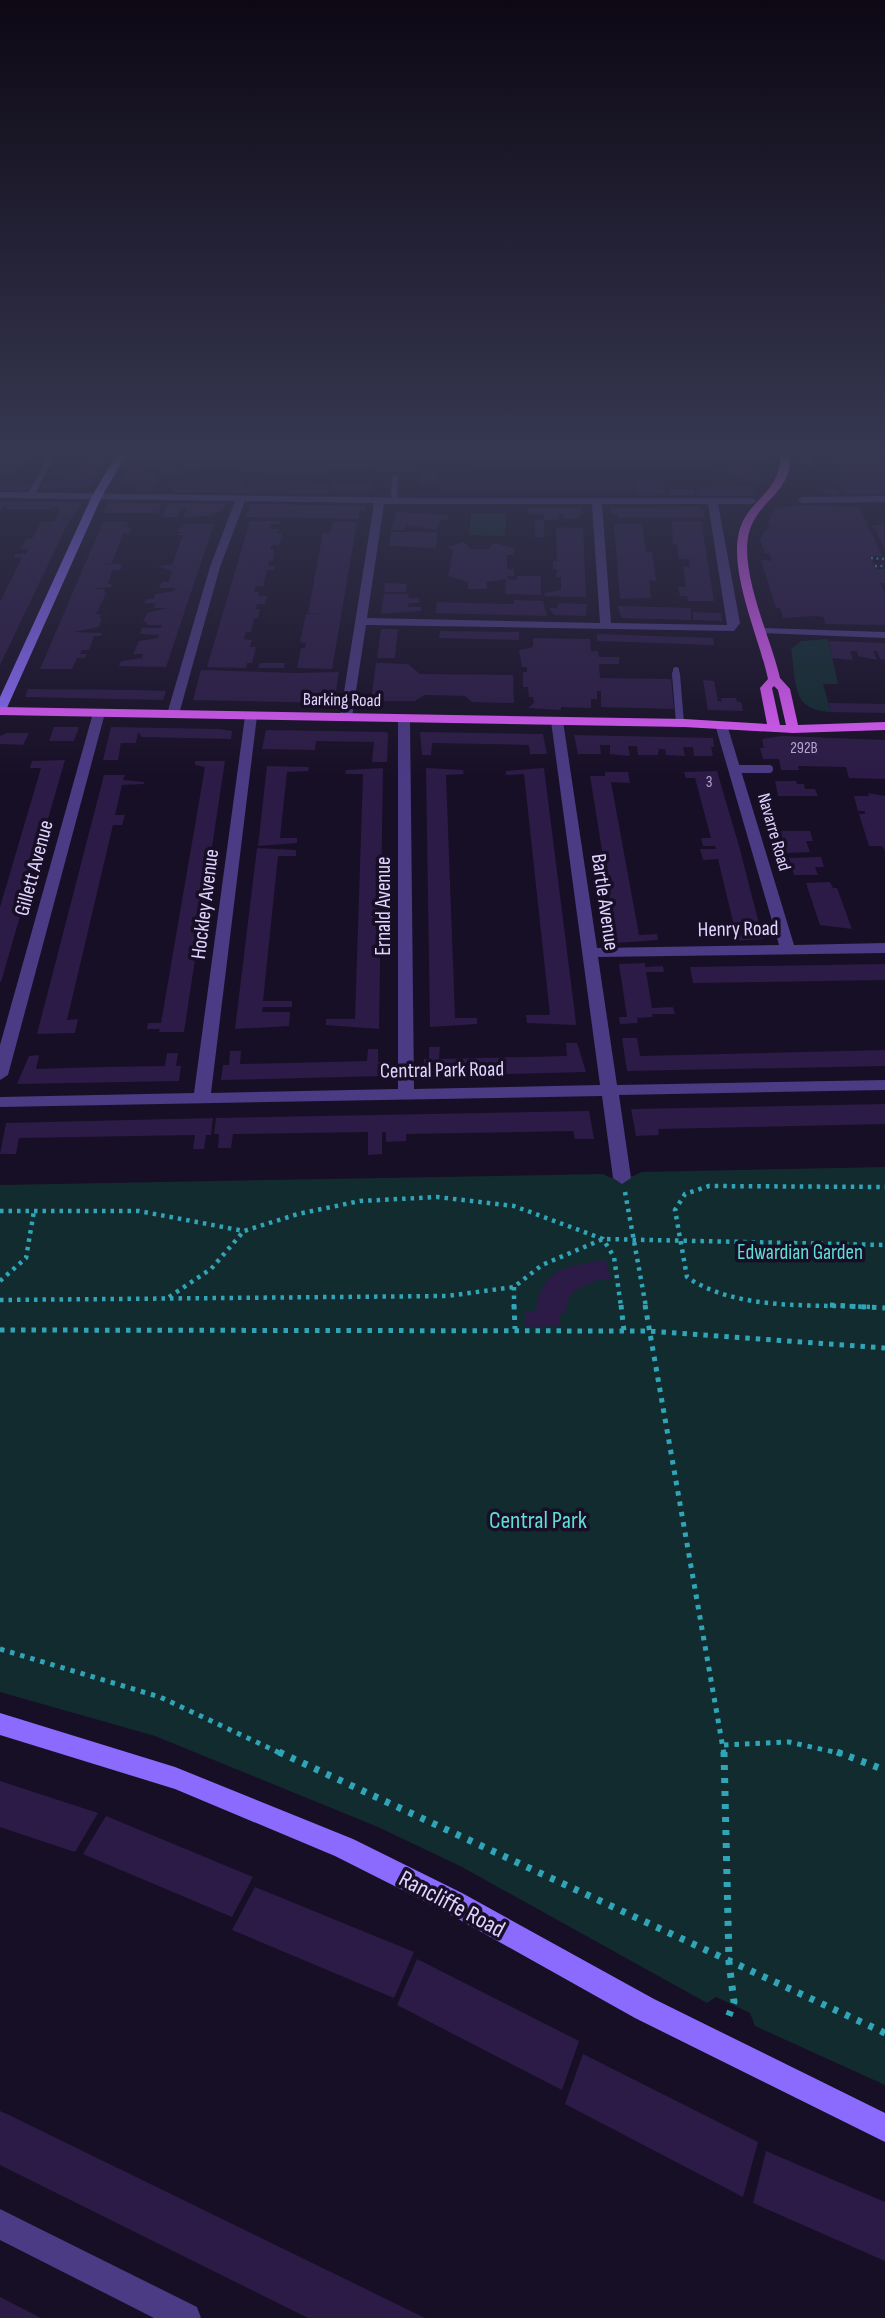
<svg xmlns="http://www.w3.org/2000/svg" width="885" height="2318" viewBox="0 0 885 2318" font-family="'Sofia Sans Condensed',sans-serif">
	<rect width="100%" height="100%" fill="#170f25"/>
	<!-- green -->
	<path fill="#122b2f" d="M471,513h35l-1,23 -36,-1z
		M828,639l10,45h-15l8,28c-41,-2 -34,-29 -40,-63l10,-8z
		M885,1167v918l-130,-59 -5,-13 -34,-16 -9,6 -245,-136 -84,-40 -223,-91 -155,-44v-507l603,-11c12,8 27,4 39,-2z"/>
	<!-- building -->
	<path fill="#2c1b46" d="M6,454l28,1 -3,6h-7l-7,11 -11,2 -6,9v-18z
		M94,454h16l-21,34h-49l4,-7 21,1 1,-4h-7l1,-3 -15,3 3,-7 35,-4 7,-5h-18l2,-2 17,-2z
		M831,454h47l7,13v27l-41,1 -8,-16h7z
		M135,460h43l-4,10h5l-1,4h-19l3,-7 -18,2 -2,2 16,3 -5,16h-17l1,-3 -9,-3h-7z
		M183,461l192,1 -1,8h-43l-12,4 -77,-2 -3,-4 -31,2 1,-4h-5l-1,4h-24z
		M472,462l236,1 1,5h-238z
		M727,462h27l8,20h-23l-2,-6 -14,-7 -1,-3h7z
		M375,465h40v6h-40z
		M422,471h16v14h-16z
		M662,475l2,6h-22v3h20l3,11h-29l-4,-19z
		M5,480l11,1 -2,3 22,-2 -4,8h-32v-6z
		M229,480l18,1 -2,6h4l1,-5 78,2v10l-157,-2 3,-7 11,1 2,-3 31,3z
		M332,484h40l-1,6h-40z
		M750,484l5,12h-57l-2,-7z
		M443,485h76v6h-77z
		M522,485h106l2,6h-108z
		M821,486l11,3 4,-2 5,8h-16z
		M669,489h24l2,6h-24z
		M0,501l83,1 -14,19 -69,144v-63l22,-44 -8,-1 1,-3h11l2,-5h-7l5,-10h6l9,-17h13l6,-13h-3l1,-3 -6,3h-46l2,-3h-5l-3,6z
		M107,502l55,1 -4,10h-55z
		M166,503h59l-2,6 -12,7 -27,1 2,-8h-5l-3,8h-15z
		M250,504l116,2 -1,5h-6v8l-113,-2z
		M803,505l56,2 23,49h-12l6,13h9v14h-5l5,11v31l-60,-1 -1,-7 -8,-1 -33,2 -3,-10h-4l-15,-48 11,1 -3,-8h-4l-5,-13 6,-11h4l-2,-7 7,-14z
		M698,507l5,3 2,8h-87v-4l-8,-1v-5z
		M528,508h54l1,6h-4v5h-15v-5h-5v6h-15v-6h-16z
		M396,512l53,3 -1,5h-7l-5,10 -30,-5 -1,5h-14z
		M535,520h9v17h-9z
		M250,521h30v3h-9l-1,5h9l-1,4h4l-3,12h-8l-1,4h4l-1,12h-4l-1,5h7l-1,4h-7l-4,16h-7l-2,6h5l-1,4h9l-2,8h-8l-1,5h4l-2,9h-4l-3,14h-5l-2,7 8,1 -2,7h6l-4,16h-5l-1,5 -39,-1z
		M672,521h29l13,80h-26l-1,-5h-7l-2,-9h8l-3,-21 7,1 -1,-8h-10l-2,-15h-4z
		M103,522h25l-2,4 -9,1h15l-2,6h-7l-11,30 -9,1h19l-2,6h-8l-4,14h4l-1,3 -20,2h14l-1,4 3,-1 -11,22h5l-2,4h3l-3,9 -26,5 29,1 -1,3h-7l-5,14h-7l-2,4h7l-2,4h-8l-5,11h-32z
		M333,522h24l-25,147 -35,-1 4,-20h4l1,-5 -6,-1 6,-28h17l-15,-1 15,-80h7z
		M185,524h29l-48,143 -47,-1 2,-5 21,-3 1,-4h-10l6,-13 19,-3 1,-3 -19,-1 2,-6h19l1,-3h-16l1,-3h-4l4,-9 21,-5h-15l3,-5h-12l3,-4h7l1,-5 19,-3 1,-3h-16l3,-6h7l3,-11 -14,-5 14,-1 11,-30h-5l2,-2h19l-23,-1z
		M614,524h28l4,28h6l4,29 -7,-1 2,18 -31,1z
		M872,525h12l1,25 -9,-19z
		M556,527l27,1 3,69 -41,-1 -1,-3 17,-3v-13h-5l1,-8h-4v-8h4z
		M391,532h46l-1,16 -47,-2z
		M464,542l7,7h17l6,-6 20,5v7h-7v14h7v7h-7l1,3 9,1v-4h24v19l-36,-1 1,-15 -19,3v7h-19v-7l-20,-6 5,-25 -5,-4z
		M385,583l22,1 -1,8h-22z
		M384,594h25l-1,4h11v5h-10l-1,4h14l-1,4 -40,3z
		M514,600l29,1 4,15 -111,-3 1,-11 77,2z
		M558,603l29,1 -1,12 -32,-1 -5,-7h8z
		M617,606l74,2v12l-69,-2z
		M693,612l28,1 1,8 -29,-1z
		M381,629h17l-3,29h-18z
		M440,631l79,1v8l-80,-2z
		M597,634l116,4 1,7 -117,-4z
		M533,638l57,1 1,12h7l1,6h20v7h-20l1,14 71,1 3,30 -73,-2v-16h-4v8h-6v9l-30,-1v3l-33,-2 6,-5 -1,-6h-4l-1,-10h-5v-15h4v-5h-5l-3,-17 14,-3z
		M829,641l56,2v17l-5,-1 -3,-8h-4l4,9 -19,-4 -1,-5h-7l3,9 -21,-2z
		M260,663h25l-1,5h-26z
		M376,663l32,1 12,10 93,1 1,28 -42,-1 -7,-6 -34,-1h-7l-9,6h-44z
		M201,670l96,3 42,-1 -5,31 -141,-3z
		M703,680l11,1 4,20h4l-1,-3h15l1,4h4l2,9 -35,-1z
		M28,689l109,1 29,1 -3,9 -138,-3z
		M829,703l56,1v9l-54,-1z
		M54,727h25l-5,14h-25z
		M111,727l108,2 13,2 -1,8 -89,-2 -4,-5 -2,11h-15l-3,17h-15z
		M266,730l119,2 3,1 -1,29h-15l2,-20 -58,-1 -1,9 -53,-1z
		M420,732l123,2 4,20h-17l-1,-9 -97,-2 -1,12h-9z
		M7,733h22l-6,12 -23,-1v-8z
		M574,735l139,3 1,9h-3l2,9h-19l-1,-9h-10l2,9 -19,-1 -1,-6h-6v-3l-1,9h-20l-1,-9h-9l2,10 -20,-2v-9h-10l1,9h-23z
		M782,736l103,4v39l-36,-1 -3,-11 -48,-1 1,4h-18l-2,-11h-16l-3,-11h4l-2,-9z
		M65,760l-64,222h-1v-75l41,-139h-11l2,-7z
		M195,761h30l-41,271h-25l1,-3h-13l1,-6h13l44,-256 -10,-2z
		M267,766l42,1 -1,4 -21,1 -7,66h17v5l-39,3z
		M383,768l-4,261 -53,-4v-6h29l8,-245h-18l1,-4z
		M426,768l37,2 1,4 -18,1 9,243h22v6l-47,3z
		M544,768l31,247 1,10 -49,-2 -1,-8h24l-26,-241 -18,1v-4z
		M717,771l22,75 24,93 -31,2 -3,-10 6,-1 -17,-71 -15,1 -3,-11h16l-1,-3h-12l-2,-8h10l-16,-60h-9l-2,-6z
		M605,772h23l2,11 -19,-1 28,153 18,-1 1,6 -41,3 -27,-167h15z
		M104,775h21l-2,5 21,2v2l-22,1 -7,30h10l-3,10h-9l-46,195 11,-1 -3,14 -38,1z
		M775,781h21l1,3h7l1,5h10l3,7h-40z
		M868,793l17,3v55l-3,-5h-13l-10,-32h6v-3h-7l-4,-15h15z
		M779,831h31l3,10h-7l4,11 -24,1z
		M257,848l39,2v6h-18l-15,145h29v6h-29l-1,5h28l-1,14 -54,3z
		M821,857l3,10h-9l3,8h-24l-5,-17z
		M830,882l3,6h4l15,41 -32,-4 -14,-42z
		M645,963v4l18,-1 1,6h-18l6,36 21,-1 2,7h-23l1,3 -16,1 1,5 -18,1 -1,-7h8l-8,-53z
		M885,964v16l-192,3 -3,-16z
		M622,1038h15l3,18 245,-6v16l-258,5z
		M566,1043h11l9,29 -162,4v-17h5v-12h11l-1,12 128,-3z
		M368,1049h10v13h5v14l-162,4 2,-15h6l1,-14h11l-1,13 48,-1 79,-2z
		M167,1053h11l-2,13h5l-2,15 -162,3 12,-28 10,-1 -3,14 66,-2 63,-1z
		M885,1104v20l-227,5 1,6 -23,1 -5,-27z
		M589,1111l5,28h-19l-2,-8 -167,3v7l-20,1v-10h-4v22l-14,1v-23l-135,2 -2,14h-13l1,-14h-5l2,-16z
		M213,1118l-2,17h-5l-2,14h-11l2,-14 -176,3 -3,16h-16l6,-31z
		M605,1260l6,19 -13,1 -24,11 -6,8 -3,15h-6l2,12 -35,1 -1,-16h11l3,-17 7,-12 11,-10 14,-6z
		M0,1781l98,32 -23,39 -75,-25z
		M106,1816l147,61 -21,40 -149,-63z
		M255,1887l159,65 -20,46 -162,-68z
		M417,1959l162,82 -17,49 -165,-85z
		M583,2054l175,88 -15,55 -178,-93z
		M0,2111l11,5 414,202h-117l-308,-153z
		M766,2151l119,51v59l-132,-58z
		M0,2297l41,21h-41z"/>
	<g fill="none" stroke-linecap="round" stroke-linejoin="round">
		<!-- path-far3 -->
		<path stroke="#30a5b7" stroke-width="2.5" stroke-dasharray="2 3.5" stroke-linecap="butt" d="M871,558l14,1
			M875,566h10"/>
		<!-- path-far2 -->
		<path stroke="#30a5b7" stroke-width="4.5" stroke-dasharray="3.5 5" stroke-linecap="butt" d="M625,1192l21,115
			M0,1211h139l105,20 54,-17 62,-13 77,-4 77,9 89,33 11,18 7,50
			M0,1281l26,-23 8,-47
			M514,1287v20
			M169,1297l42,-28 32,-37
			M0,1300l447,-4 67,-9 28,-22 61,-26 282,6
			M870,1307c-58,-3 -134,4 -183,-30l-12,-67 10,-16 24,-8 176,1"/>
		<!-- path-far1 -->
		<path stroke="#30a5b7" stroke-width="5" stroke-dasharray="4.5 6" stroke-linecap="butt" d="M514,1305l1,24
			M621,1305l3,26
			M645,1305l79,449
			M830,1305l55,3
			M0,1330l648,1 237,17
			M0,1649l160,48 122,57
			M724,1745l65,-3 54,12"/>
		<!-- path -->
		<path stroke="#30a5b7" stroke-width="7" stroke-dasharray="5 8" stroke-linecap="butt" d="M279,1752l606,281
			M724,1752l5,210 5,40 -8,21
			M837,1752l48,18"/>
		<!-- lane-far1 -->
		<path stroke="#4b3a84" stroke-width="6" d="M807,454l4,10
			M31,495l22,-41
			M394,500l1,-22
			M676,670v6"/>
		<!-- lane -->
		<path stroke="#4b3a84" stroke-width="8" d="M676,674l4,49
			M736,769h33"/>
		<!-- street -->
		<path fill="#4b3a84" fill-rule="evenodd" d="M117,454l640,1 14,-1 -12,7 -638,-3z
			M0,492l419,6h333l5,3 -5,3h-34l22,119 -6,8 -368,-6 -14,92 -6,4 -6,-4 34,-214 -129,-2 -25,66 -41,147 -6,4 -6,-4 43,-147 25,-66 -235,-3zM384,504h208l8,119 -233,-5zM602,504h106l19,121 -116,-2z
			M885,496v6l-83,1 -5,-3 5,-3z
			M763,628l122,4v6l-126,-5v-4z
			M99,709l6,4 -97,362 -8,5v-35l93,-332z
			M251,712l6,4 -46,377 187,-4v-371l6,-4 6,4 4,371 186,-4 -49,-364 6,-4 6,4 34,227 182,-3 -63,-217 6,-4 6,4 66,217 91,-2v10l-287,4 19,128 268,-5v10l-266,5 12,83 -9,6 -9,-6 -11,-82 -602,11v-10l194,-4 51,-377z
			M0,2209l197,98 4,11h-47l-154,-78z"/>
		<!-- secondary -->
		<path fill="#8b6bfe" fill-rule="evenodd" d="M117,454h10l-25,42 -96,214 -6,4v-17l92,-201z
			M0,1713l175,54 178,72 109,54 192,106 231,114v29l-250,-124 -191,-107 -109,-55 -160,-67 -175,-54z"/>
		<!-- primary -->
		<path fill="#e05bfe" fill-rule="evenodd" d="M780,454h10c2,39 -29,44 -40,75 -13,39 21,109 30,149l10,11 8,36 87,-3v8l-92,3 -109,-6 -684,-12v-8l684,12 83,5 -7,-36 8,-9c-9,-42 -39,-106 -29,-147 8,-33 43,-39 41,-78zM774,686l4,4 8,35h-6l-8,-37z"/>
	</g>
	<!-- sky -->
	<linearGradient id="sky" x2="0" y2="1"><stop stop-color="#0d0814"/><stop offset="0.58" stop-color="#363751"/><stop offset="1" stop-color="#363751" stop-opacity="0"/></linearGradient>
	<rect width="885" height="779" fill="url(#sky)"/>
	<g text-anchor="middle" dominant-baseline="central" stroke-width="7" stroke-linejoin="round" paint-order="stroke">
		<!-- far-number labels -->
		<g font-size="16" fill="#b4a6d1">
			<text x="804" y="748">292B</text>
			<text x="709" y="782">3</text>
		</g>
		<!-- far-street labels -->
		<g font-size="18" fill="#e1d4ff" stroke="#170f25">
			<text transform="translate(342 700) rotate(1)">Barking Road</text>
			<text transform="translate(774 832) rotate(74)">Navarre Road</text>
		</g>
		<!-- street labels -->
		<g font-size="21" fill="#e1d4ff" stroke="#170f25">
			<text transform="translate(34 868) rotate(-75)">Gillett Avenue</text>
			<text transform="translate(605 902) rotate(82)">Bartle Avenue</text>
			<text transform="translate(205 904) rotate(-83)">Hockley Avenue</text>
			<text transform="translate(383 906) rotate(-90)">Ernald Avenue</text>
			<text transform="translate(738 929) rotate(-1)">Henry Road</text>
			<text transform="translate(442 1070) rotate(-1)">Central Park Road</text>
		</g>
		<!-- park labels -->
		<g font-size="21" fill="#5fdfd7" stroke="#170f25">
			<text x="800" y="1252">Edwardian Garden</text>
		</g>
		<!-- near-park labels -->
		<g font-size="24" fill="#5fdfd7" stroke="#170f25">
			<text x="538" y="1520">Central Park</text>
		</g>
		<!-- near-street labels -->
		<g font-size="24" fill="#e1d4ff" stroke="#170f25">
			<text transform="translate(452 1904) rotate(28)">Rancliffe Road</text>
		</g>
	</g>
</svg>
